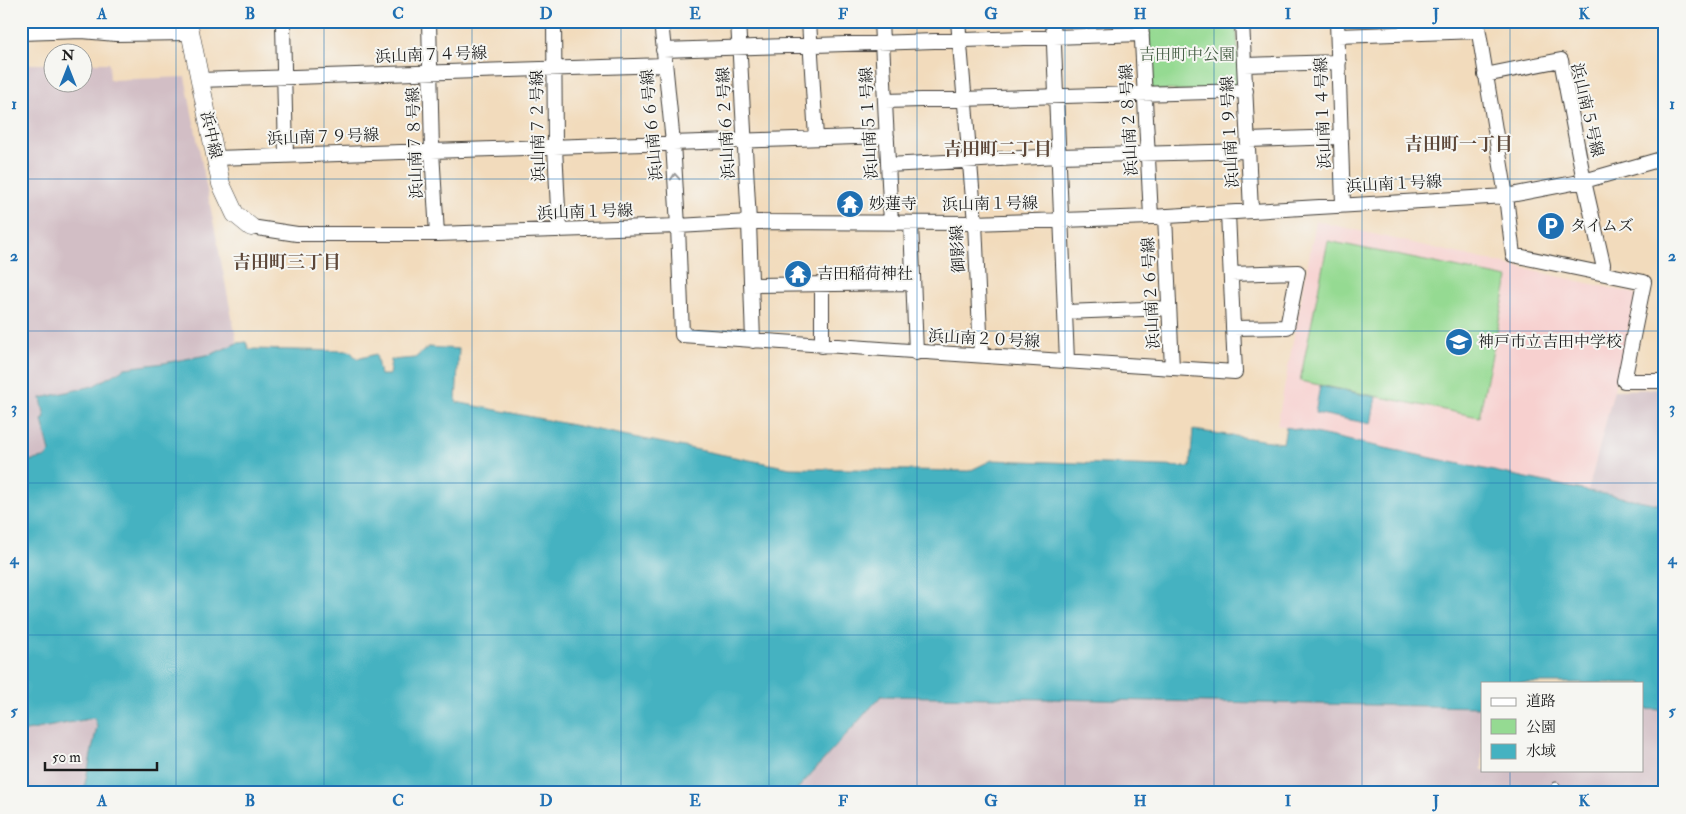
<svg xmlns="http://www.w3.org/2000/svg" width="1686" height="814" viewBox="0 0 1686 814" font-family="'IM FELL Double Pica','Noto Serif JP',serif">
	<rect width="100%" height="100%" fill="#f6f6f2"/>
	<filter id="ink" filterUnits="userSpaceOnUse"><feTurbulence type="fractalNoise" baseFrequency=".02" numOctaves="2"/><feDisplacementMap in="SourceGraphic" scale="10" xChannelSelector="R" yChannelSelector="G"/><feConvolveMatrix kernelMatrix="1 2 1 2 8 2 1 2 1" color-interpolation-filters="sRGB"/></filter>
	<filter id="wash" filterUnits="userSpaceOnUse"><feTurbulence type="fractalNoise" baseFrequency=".0096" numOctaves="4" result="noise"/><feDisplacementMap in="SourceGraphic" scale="20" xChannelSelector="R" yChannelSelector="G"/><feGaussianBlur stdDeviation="1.12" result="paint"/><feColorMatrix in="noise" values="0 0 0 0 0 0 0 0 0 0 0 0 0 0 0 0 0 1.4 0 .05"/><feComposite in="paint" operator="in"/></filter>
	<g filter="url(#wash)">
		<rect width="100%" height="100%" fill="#f2dbbc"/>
		<!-- built -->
		<path fill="#f7d0cf" d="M1316,221l320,73 -22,96 -26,101 -311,-66z"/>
		<!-- industrial -->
		<path fill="#d2bec5" d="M83,63h26l1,17 75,-3 52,266 -25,11 -48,9 -39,5 -32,18 -51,12 3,20 -3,2 8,32 -6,6 -23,4v-398h31v18h30z
			M1665,389v116l-77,-14 26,-101z
			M881,696l601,11v63h160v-61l23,1v83h-871z
			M94,718l3,8 -14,67h-62v-61z"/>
		<!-- green -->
		<path fill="#95da92" stroke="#587b57" d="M1148,21h88l5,70 -89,-1z
			M1328,241l180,37 -29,139 -179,-36z"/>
		<!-- water -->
		<path fill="#45b2c1" stroke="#30676e" d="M246,342l3,7 101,2 7,8 19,-5 4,21h9l2,-15 24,-2 13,-11 31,2 -3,53 334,66 179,3 23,-11 198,7 3,-37 90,13 3,-16 302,64 77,14v205l-23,-1v-26h-160v24l-601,-11 -87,97h-711l14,-67 -3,-8 -73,14v-270l23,-4 6,-6 -8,-32 3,-2 -4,-20 52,-12 32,-18 39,-5 48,-9 25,-11z
			M1320,386l56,11 -5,27 -56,-11z"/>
	</g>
	<g filter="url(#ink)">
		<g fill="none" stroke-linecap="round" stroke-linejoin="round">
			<!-- service casing -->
			<g stroke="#3c3934" stroke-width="9">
				<path id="service" d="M1556,786v7"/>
			</g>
			<!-- minor casing -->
			<g stroke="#3c3934" stroke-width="16">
				<path id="minor" d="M281,21l2,3 3,132
					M429,21l3,130 5,83
					M554,21l1,126 4,83
					M661,21l12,122 5,83 4,109c184,14 369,25 553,37l-7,-159
					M738,21l11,201 4,119
					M809,21l7,117
					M881,21l10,202
					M958,21l17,202 6,132
					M1053,21l14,340
					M1141,21l10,196
					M1242,21l9,190
					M1337,21l6,183
					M1477,21l29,175 7,59 131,27 -20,99h41
					M21,33l61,-2 34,3 73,-1
					M1338,36l140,-5
					M663,50l479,-16
					M1244,65l95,-3
					M1485,75l76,-15 23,121 19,83 -1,9
					M199,80l466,-15
					M885,101l361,-10
					M1248,140l93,-3
					M216,158l671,-22
					M888,165l171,-9 189,-5
					M1165,216l7,152
					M911,223l5,130
					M251,227l46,7h140l241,-8 71,-4 226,1 176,-6 355,-21 78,-15 81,-23
					M1231,274l67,-2 -11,55 -54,1
					M822,284v62
					M751,285l162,-2
					M1065,312l104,-4"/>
			</g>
			<!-- tertiary casing -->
			<g stroke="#3c3934" stroke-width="19">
				<path id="tertiary" d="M188,21l33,163 14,30 16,13"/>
			</g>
			<!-- service -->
			<use href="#service" stroke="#fff" stroke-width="7"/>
			<!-- minor -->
			<use href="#minor" stroke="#fff" stroke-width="14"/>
			<!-- tertiary -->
			<use href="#tertiary" stroke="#fff" stroke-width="18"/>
		</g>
		<!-- one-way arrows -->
		<defs><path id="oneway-chevron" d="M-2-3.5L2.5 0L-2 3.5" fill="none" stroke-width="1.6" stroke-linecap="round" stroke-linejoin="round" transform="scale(1.25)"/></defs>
		<use stroke="#999" href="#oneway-chevron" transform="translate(675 177) rotate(-94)"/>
	</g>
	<!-- grid -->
	<path fill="none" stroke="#1f6fb2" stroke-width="1" stroke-opacity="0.55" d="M176,21v772M324,21v772M472,21v772M621,21v772M769,21v772M917,21v772M1065,21v772M1214,21v772M1362,21v772M1510,21v662M21,179h1644M21,331h1644M21,483h1644M21,635h1644M1510,770v23"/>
	<!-- icons -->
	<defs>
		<g id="temple-disc" transform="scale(1.4375)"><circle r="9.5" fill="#1f6fb2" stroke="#f6f6f2"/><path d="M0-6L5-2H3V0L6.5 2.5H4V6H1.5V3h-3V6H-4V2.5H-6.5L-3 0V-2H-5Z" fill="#fff"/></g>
		<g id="parking-disc" transform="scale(1.4375)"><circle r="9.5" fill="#1f6fb2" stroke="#f6f6f2"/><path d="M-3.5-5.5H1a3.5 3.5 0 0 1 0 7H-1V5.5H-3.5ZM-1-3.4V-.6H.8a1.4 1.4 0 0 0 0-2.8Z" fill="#fff"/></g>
		<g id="school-disc" transform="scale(1.4375)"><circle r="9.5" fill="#1f6fb2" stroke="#f6f6f2"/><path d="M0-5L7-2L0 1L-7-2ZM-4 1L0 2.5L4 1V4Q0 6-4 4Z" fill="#fff"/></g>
	</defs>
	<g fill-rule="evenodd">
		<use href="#temple-disc" x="850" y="204"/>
		<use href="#parking-disc" x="1551" y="226"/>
		<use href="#temple-disc" x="798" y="274"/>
		<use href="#school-disc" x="1459" y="342"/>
	</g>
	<g text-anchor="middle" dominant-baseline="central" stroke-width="4" stroke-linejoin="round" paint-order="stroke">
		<!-- street labels -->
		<g font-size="16" fill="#1c1c1c" stroke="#f6f6f2">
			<text transform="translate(431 55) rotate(-2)">浜山南７４号線</text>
			<text transform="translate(1587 110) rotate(77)">浜山南５号線</text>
			<text transform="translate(1323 113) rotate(-92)">浜山南１４号線</text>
			<text transform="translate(1129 120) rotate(-93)">浜山南２８号線</text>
			<text transform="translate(726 123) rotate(-93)">浜山南６２号線</text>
			<text transform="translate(869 123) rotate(-93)">浜山南５１号線</text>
			<text transform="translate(652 125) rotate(-95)">浜山南６６号線</text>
			<text transform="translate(538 126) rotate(-91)">浜山南７２号線</text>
			<text transform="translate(1230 132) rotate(-93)">浜山南１９号線</text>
			<text transform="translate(211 135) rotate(78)">浜中線</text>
			<text transform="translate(323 137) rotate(-2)">浜山南７９号線</text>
			<text transform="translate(415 143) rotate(-92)">浜山南７８号線</text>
			<text transform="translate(1394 184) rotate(-3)">浜山南１号線</text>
			<text transform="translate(990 204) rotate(-1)">浜山南１号線</text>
			<text transform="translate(585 212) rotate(-2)">浜山南１号線</text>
			<text transform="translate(958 249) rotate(-93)">御影線</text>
			<text transform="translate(1151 293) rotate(-93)">浜山南２６号線</text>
			<text transform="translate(984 339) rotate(3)">浜山南２０号線</text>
		</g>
		<!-- park labels -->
		<g font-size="16" fill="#465e45" stroke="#f6f6f2">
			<text x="1187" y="55">吉田町中公園</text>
		</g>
		<!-- poi labels -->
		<g font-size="16" fill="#1c1c1c" stroke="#f6f6f2" text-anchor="start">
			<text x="869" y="204">妙蓮寺</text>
			<text x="1570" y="226">タイムズ</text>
			<text x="817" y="274">吉田稲荷神社</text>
			<text x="1478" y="342">神戸市立吉田中学校</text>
		</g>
		<!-- neighbourhood labels -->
		<g font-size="18" font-weight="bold" fill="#5c4638" stroke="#f6f6f2">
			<text x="1459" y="144">吉田町一丁目</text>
			<text x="998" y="149">吉田町二丁目</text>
			<text x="287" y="262">吉田町三丁目</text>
		</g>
	</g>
	<!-- margin -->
	<rect width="1686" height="814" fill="none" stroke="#f6f6f2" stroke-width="55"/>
	<!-- legend -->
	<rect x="1481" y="682" width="162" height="90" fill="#f6f6f2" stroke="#9f9f9c"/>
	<rect x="1491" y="698" width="25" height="8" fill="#ffffff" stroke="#9f9f9c"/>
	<text x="1526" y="706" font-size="15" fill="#1c1c1c">道路</text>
	<rect x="1491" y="719" width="25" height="15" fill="#95da92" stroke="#9f9f9c"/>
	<text x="1526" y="732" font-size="15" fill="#1c1c1c">公園</text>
	<rect x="1491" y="744" width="25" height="15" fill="#45b2c1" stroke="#9f9f9c"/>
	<text x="1526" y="756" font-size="15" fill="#1c1c1c">水域</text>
	<!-- north arrow -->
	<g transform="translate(68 68)"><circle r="24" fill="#f6f6f2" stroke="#9f9f9c"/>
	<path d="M0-4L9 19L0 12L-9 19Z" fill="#1f6fb2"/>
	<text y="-8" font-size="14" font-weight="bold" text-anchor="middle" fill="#1c1c1c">N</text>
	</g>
	<!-- scale -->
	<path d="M45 762v8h112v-8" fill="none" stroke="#1c1c1c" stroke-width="2.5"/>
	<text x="52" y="762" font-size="15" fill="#1c1c1c" stroke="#f6f6f2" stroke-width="4" paint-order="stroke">50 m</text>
	<rect x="28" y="28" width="1630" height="758" fill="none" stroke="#1f6fb2" stroke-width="2"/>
	<g font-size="16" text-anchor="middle" font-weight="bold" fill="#1f6fb2">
		<text x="102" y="19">A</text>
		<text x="250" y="19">B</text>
		<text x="398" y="19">C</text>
		<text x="546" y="19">D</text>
		<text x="695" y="19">E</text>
		<text x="843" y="19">F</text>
		<text x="991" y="19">G</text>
		<text x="1140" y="19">H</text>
		<text x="1288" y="19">I</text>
		<text x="1436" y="19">J</text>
		<text x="1584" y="19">K</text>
		<text x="14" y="109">1</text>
		<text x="1672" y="109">1</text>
		<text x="14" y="261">2</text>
		<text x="1672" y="261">2</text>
		<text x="14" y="413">3</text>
		<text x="1672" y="413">3</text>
		<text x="14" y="564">4</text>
		<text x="1672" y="564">4</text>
		<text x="14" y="716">5</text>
		<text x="1672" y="716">5</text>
		<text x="102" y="806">A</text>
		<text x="250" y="806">B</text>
		<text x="398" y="806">C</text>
		<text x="546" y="806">D</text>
		<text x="695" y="806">E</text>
		<text x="843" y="806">F</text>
		<text x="991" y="806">G</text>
		<text x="1140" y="806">H</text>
		<text x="1288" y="806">I</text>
		<text x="1436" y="806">J</text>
		<text x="1584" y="806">K</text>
	</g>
</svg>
